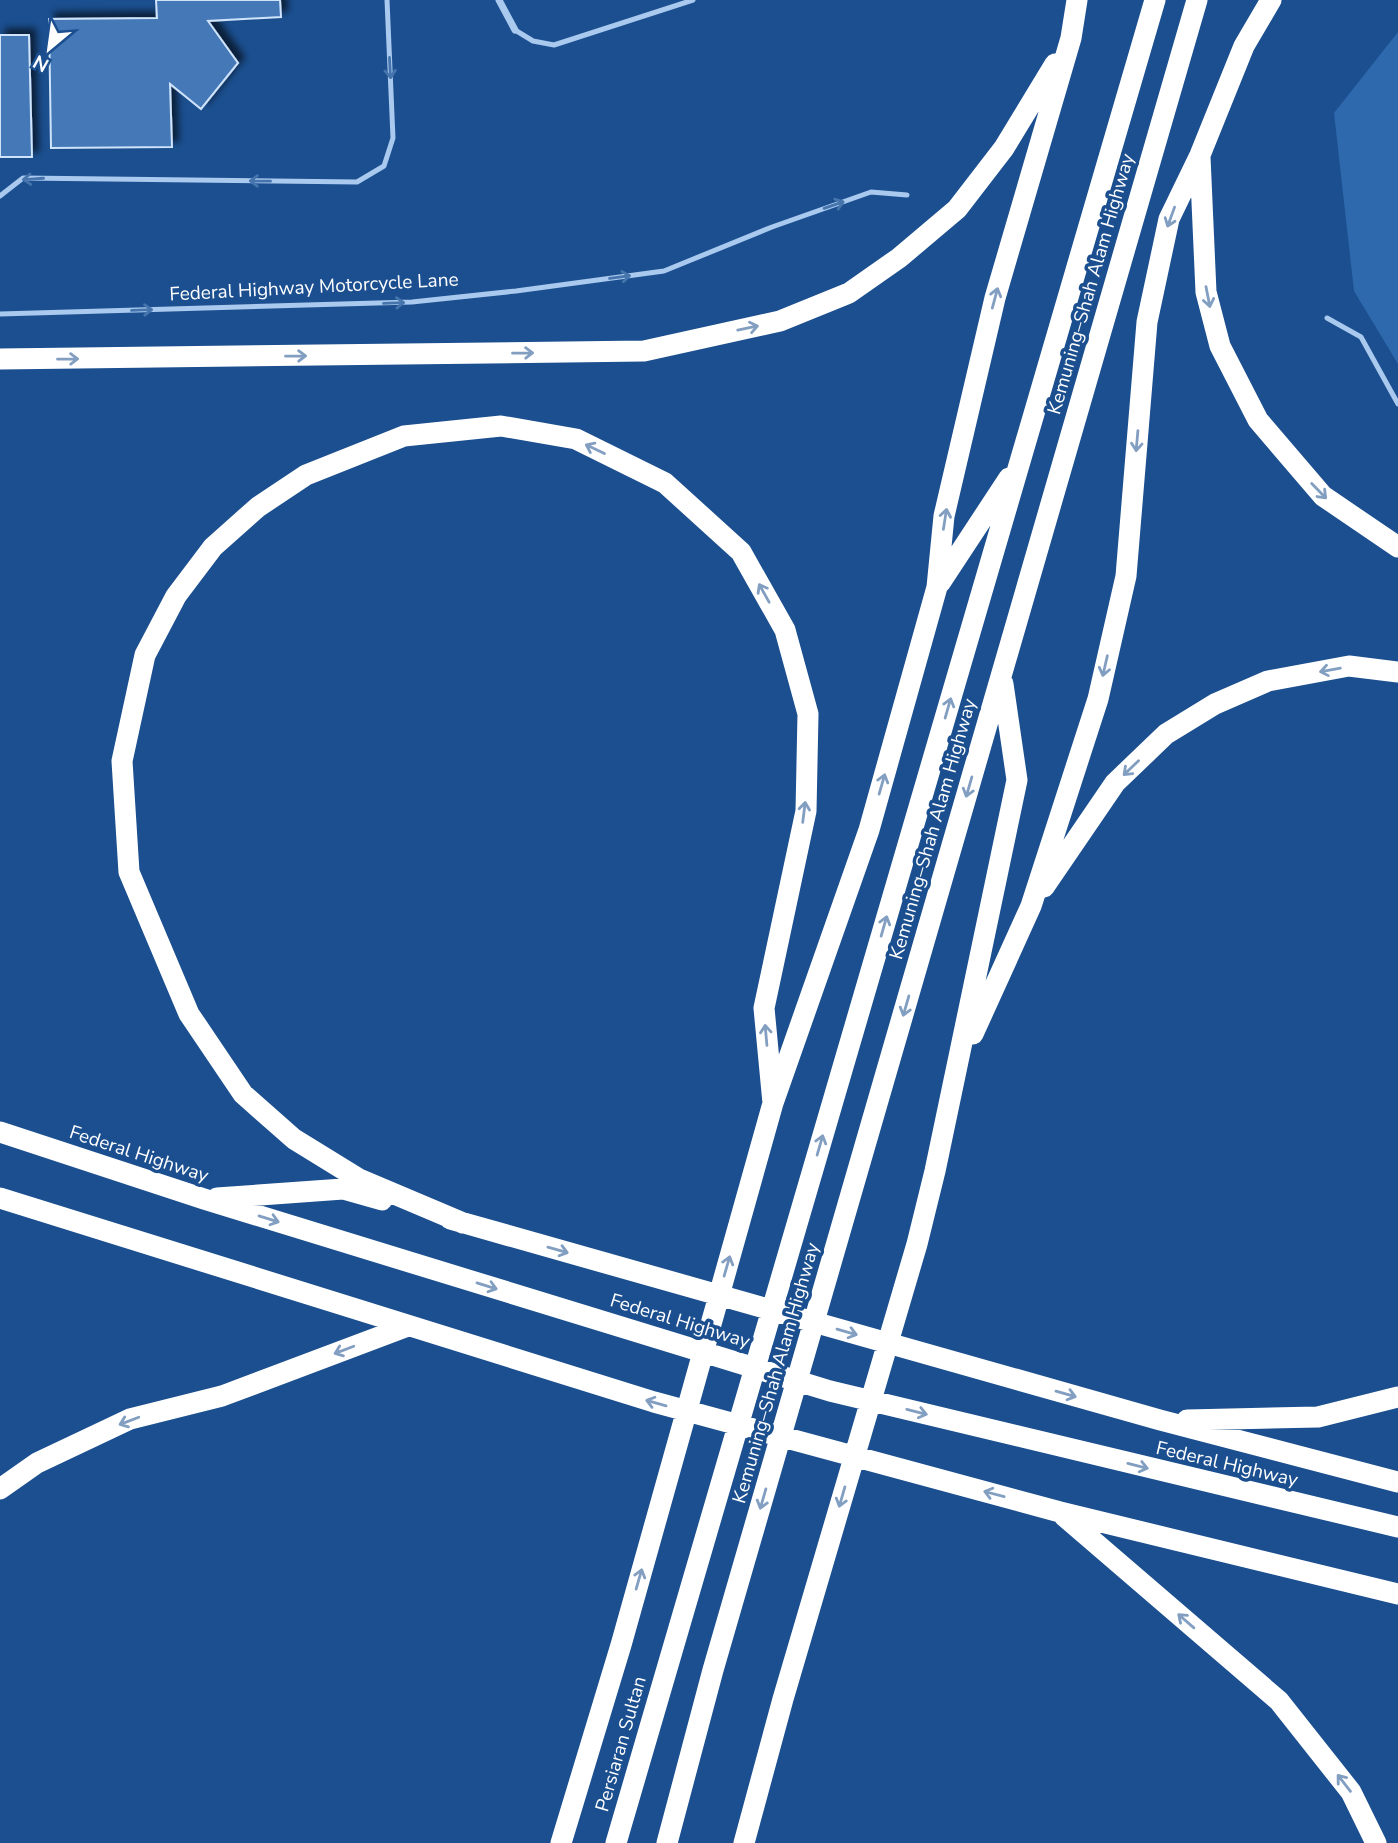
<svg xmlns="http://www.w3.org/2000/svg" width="1398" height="1843" viewBox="0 0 1398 1843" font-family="'Nunito Sans',sans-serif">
	<defs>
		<filter id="shadow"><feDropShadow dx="6" dy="-6" stdDeviation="3.5" flood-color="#0009"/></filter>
	</defs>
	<rect width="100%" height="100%" fill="#1b4f8f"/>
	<!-- green -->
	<path fill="#2e69ad" d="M1398,32v332l-44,-73 -20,-178z"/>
	<!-- building -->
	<path fill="#4478b7" stroke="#cfe3fa" stroke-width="2" filter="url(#shadow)" d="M156,0h124l1,17 -73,4 30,42 -37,46 -31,-25 2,63 -121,1 -2,-129 108,-1z
		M0,35h29l3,122h-32z"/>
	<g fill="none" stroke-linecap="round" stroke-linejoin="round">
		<!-- lane -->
		<path stroke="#a9c9ee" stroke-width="5" d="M515,30l18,11 21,4 139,-45
			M0,196l23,-18 334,4 27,-16 9,-28 -6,-138
			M0,314l412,-12 104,-11 148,-20 108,-44 99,-35 36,3
			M1327,318l34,19 37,67"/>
		<!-- street -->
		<path stroke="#a9c9ee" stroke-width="7" d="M499,0l16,30"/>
		<!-- highway -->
		<path stroke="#fff" stroke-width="21" d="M1200,157l6,135 14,54 38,74 65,76 75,51
			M0,359l644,-8 136,-30 69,-28 50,-35 58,-49 47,-61 51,-84
			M940,583l69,-105
			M1044,887l71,-104 51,-49 49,-30 53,-23 81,-15 49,6
			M973,1034l58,-128 67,-207 28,-123 21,-254 22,-103 31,-64 44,-109 27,-46
			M0,1132l204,67 626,192 568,136
			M0,1198l654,204 406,110 338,82
			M217,1198l126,-9 39,11
			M450,1219l710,201 238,62
			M463,1223l-104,-44 -65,-40 -51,-45 -54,-80 -60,-142 -7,-111 23,-106 31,-59 37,-49 45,-40 48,-32 98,-39 97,-10 75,13 89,44 76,69 44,78 23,84 -2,97 -42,197 9,95
			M1187,1420l131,-3 80,-20
			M0,1489l37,-26 93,-44 92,-23 186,-70
			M1064,1516l215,185 72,91 25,51
			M561,1843l60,-198 152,-542 96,-273 68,-243 7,-71 51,-218 76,-260 6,-38
			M616,1843l539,-1843
			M667,1843l46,-173 484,-1670
			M744,1843l39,-144 134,-455 18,-73 82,-391 -14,-96"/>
	</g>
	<!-- one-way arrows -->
	<defs><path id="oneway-shaft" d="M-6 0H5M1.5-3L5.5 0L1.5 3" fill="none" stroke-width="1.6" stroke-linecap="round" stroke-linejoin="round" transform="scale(1.75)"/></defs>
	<g stroke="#4674ac">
		<use href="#oneway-shaft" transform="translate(390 68) rotate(87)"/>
		<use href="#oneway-shaft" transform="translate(33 179) rotate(176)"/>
		<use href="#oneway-shaft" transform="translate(260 181) rotate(-179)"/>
		<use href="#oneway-shaft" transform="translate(834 205) rotate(-19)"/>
		<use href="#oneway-shaft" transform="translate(620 277) rotate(-8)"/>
		<use href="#oneway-shaft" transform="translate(394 303) rotate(-2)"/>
		<use href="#oneway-shaft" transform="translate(142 310) rotate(-2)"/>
	</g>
	<g stroke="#829ec1">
		<use href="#oneway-shaft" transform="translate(1171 217) rotate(110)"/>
		<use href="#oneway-shaft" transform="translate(1208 297) rotate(79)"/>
		<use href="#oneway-shaft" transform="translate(995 298) rotate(-75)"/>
		<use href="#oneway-shaft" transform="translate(748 328) rotate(-12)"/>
		<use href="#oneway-shaft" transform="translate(523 353) rotate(-1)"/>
		<use href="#oneway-shaft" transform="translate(296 356) rotate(-1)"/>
		<use href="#oneway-shaft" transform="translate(68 359) rotate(-1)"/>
		<use href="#oneway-shaft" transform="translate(1137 441) rotate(95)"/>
		<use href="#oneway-shaft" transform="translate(595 449) rotate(-154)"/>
		<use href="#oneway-shaft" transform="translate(1319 491) rotate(46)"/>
		<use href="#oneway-shaft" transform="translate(945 519) rotate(-81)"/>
		<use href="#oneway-shaft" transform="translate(764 593) rotate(-119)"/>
		<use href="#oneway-shaft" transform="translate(1105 666) rotate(103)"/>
		<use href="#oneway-shaft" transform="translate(1330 670) rotate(170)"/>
		<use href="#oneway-shaft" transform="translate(948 708) rotate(-74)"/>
		<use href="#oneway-shaft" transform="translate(1131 768) rotate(136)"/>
		<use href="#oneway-shaft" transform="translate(882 784) rotate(-74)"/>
		<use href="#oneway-shaft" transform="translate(969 787) rotate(106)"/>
		<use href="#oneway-shaft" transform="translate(804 812) rotate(-83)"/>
		<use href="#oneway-shaft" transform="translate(884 926) rotate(-74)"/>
		<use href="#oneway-shaft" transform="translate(906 1006) rotate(106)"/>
		<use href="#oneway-shaft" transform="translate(766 1035) rotate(-95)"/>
		<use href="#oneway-shaft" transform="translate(820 1145) rotate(-74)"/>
		<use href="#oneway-shaft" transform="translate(269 1219) rotate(17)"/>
		<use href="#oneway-shaft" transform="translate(558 1250) rotate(16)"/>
		<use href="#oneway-shaft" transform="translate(727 1266) rotate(-74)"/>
		<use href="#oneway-shaft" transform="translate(487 1286) rotate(17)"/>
		<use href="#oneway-shaft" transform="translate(847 1332) rotate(16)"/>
		<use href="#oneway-shaft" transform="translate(344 1350) rotate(159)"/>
		<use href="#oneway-shaft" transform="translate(1066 1394) rotate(16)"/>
		<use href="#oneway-shaft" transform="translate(656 1403) rotate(-164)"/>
		<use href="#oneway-shaft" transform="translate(917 1412) rotate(14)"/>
		<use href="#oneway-shaft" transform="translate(129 1421) rotate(159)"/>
		<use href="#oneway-shaft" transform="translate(1138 1466) rotate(14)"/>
		<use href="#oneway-shaft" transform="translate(994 1494) rotate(-165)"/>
		<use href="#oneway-shaft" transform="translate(842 1497) rotate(106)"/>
		<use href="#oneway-shaft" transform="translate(763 1499) rotate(106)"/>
		<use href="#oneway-shaft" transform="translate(639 1579) rotate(-74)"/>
		<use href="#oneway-shaft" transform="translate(1186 1621) rotate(-139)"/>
		<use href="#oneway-shaft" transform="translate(1344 1783) rotate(-128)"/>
	</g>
	<g text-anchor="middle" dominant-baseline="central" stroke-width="7" stroke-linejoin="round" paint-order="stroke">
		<!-- street labels -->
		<g font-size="19" fill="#fff" stroke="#1b4f8f">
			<text transform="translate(1091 284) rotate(-74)">Kemuning–Shah Alam Highway</text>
			<text transform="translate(314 287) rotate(-3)">Federal Highway Motorcycle Lane</text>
			<text transform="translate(933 829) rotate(-74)">Kemuning–Shah Alam Highway</text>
			<text transform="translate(139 1154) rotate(18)">Federal Highway</text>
			<text transform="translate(680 1321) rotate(17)">Federal Highway</text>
			<text transform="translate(776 1373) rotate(-74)">Kemuning–Shah Alam Highway</text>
			<text transform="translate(1227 1464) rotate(13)">Federal Highway</text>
			<text transform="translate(621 1744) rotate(-74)">Persiaran Sultan</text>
		</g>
	</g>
	<!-- north arrow -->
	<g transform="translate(49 49) rotate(209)" stroke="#1b4f8f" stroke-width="5" paint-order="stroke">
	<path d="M0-5L12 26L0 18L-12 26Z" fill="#ffffff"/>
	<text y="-10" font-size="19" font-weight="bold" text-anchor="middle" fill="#ffffff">N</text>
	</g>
</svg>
